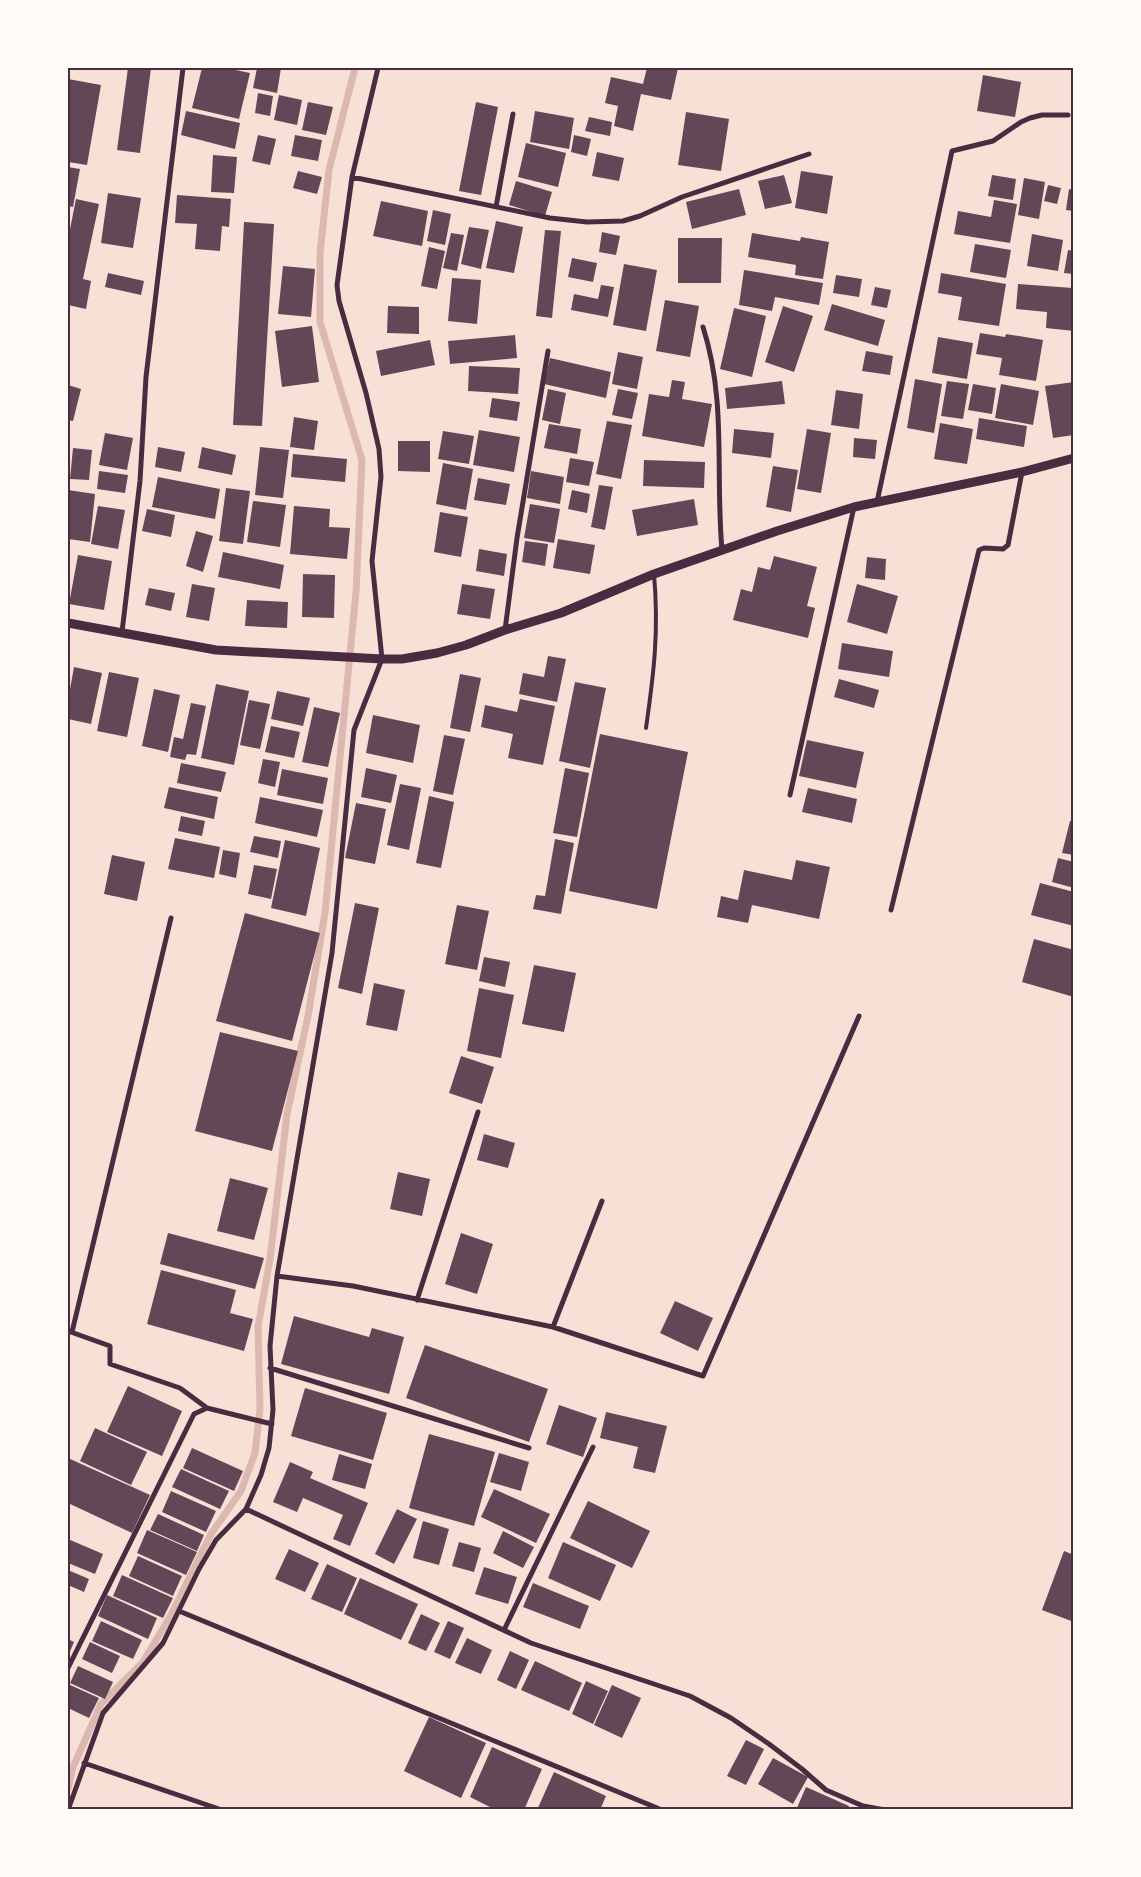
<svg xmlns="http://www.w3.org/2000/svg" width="1141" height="1877" viewBox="0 0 1141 1877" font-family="'Noto Sans',sans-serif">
	<rect width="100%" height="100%" fill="#f7e1d7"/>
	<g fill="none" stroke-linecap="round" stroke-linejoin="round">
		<!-- stream -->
		<path stroke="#dcb8b0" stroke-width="7" d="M68,1789l5,-22 28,-63 42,-42 28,-47 40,-81 30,-43 14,-38 5,-44 -2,-82 12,-68 17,-145 21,-98 17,-103 31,-321 6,-132 -42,-138v-69l9,-83 26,-102"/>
	</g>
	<!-- building -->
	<path fill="#644757" d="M128,68h23l-11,85 -23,-3z
		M202,68h24l24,5 -11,46 -47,-11z
		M257,68h24l-4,25 -24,-5z
		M647,68h31l-7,32 -30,-6 -8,37 -19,-5 4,-20 -13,-3 6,-26 32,7z
		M983,75l38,7 -6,35 -38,-6z
		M68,79l33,6 -14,80 -19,-3z
		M258,93l15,3 -3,20 -15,-3z
		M279,95l23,5 -5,25 -23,-5z
		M308,102l25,5 -7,28 -24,-5z
		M476,102l22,5 -17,88 -22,-4z
		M186,111l54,12 -5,26 -54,-14z
		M535,111l39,7 -5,31 -39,-7z
		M686,112l43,7 -8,52 -43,-6z
		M589,117l23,5 -2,14 -25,-5z
		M258,135l18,4 -6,26 -18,-4z
		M295,135l27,5 -4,21 -27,-5z
		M574,135l17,4 -4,17 -16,-4z
		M526,143l40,10 -8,34 -40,-10z
		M597,152l27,6 -5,23 -27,-5z
		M213,155l24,2 -3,36 -23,-1z
		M68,167l12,2 -7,38 -5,-1z
		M298,171l24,6 -5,17 -24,-6z
		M801,171l32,5 -6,38 -32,-6z
		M784,175l8,28 -27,6 -7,-28z
		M992,175l24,4 -3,21 -25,-4z
		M1024,178l21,4 -6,37 -21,-4z
		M516,181l36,11 -7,24 -36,-11z
		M1048,185l13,3 -4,16 -13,-3z
		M739,189l7,26 -54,14 -6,-27z
		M1069,189l5,1v21l-8,-1z
		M108,193l33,5 -8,50 -32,-5z
		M177,195l54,4 -2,28 -7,-1 -2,25 -25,-2 2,-25 -22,-1z
		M76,199l23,5 -16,75 8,2 -5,28 -18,-4v-66z
		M994,200l23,4 -7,39 -56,-9 4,-23 33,6z
		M381,201l47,10 -6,35 -49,-10z
		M433,210l18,4 -6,31 -18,-4z
		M496,221l27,6 -9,46 -28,-5z
		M244,222l30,2 -12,202 -29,-1z
		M469,227l20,3 -8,39 -20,-5z
		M545,230l16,1 -9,87 -16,-2z
		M602,232l18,4 -4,19 -17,-3z
		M451,233l13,2 -7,36 -14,-3z
		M752,233l48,8 1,-4 28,5 -6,37 -28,-4 1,-10 -48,-8z
		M1032,234l31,6 -5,31 -31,-5z
		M678,238h44l-1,45h-43z
		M975,244l36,6 -5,28 -36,-6z
		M429,247l16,4 -8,38 -16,-3z
		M1068,250l6,1v23l-10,-1z
		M572,258l25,5 -4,19 -25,-5z
		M624,264l33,6 -11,61 -33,-6z
		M283,266l32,3 -4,48 -33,-3z
		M744,270l79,13 -4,22 -44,-8 -3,14 -33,-6z
		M108,273l36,8 -3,14 -36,-8z
		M941,273l65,11 -7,42 -41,-6 4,-23 -24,-4z
		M836,275l26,4 -3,18 -26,-4z
		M452,278l29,2 -4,44 -29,-3z
		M1018,284l55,4 1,43 -28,-3 1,-16 -31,-3z
		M601,285l13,2 -6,30 -37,-7 3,-16 24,5z
		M875,287l16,3 -4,18 -16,-3z
		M665,300l34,6 -9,51 -34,-6z
		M832,304l53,16 -7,26 -54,-16z
		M388,306l31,1v27l-32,-1z
		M783,306l30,10 -19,56 -29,-10z
		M734,308l32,8 -14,61 -32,-8z
		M312,326l7,56 -37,5 -7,-56z
		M980,333l25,4 1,-3 37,6 -7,41 -37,-6 3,-17 -26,-4z
		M515,335l2,23 -67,6 -2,-23z
		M938,337l35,6 -6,36 -35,-6z
		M430,340l5,25 -54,11 -5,-25z
		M866,351l27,5 -3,19 -28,-4z
		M618,352l25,5 -6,32 -25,-5z
		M550,358l61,14 -5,26 -62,-14z
		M469,366l51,2 -2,26 -50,-3z
		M915,379l27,5 -8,49 -27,-5z
		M672,380l13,2 -3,17 30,5 -8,43 -62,-11 7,-42 20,3z
		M782,381l3,23 -58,5 -2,-21z
		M947,381l22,3 -6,35 -22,-3z
		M1074,382v53l-21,3 -8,-52z
		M973,384l23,4 -4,26 -24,-4z
		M1001,384l38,7 -6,34 -38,-7z
		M68,385l13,4 -8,32 -5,-1z
		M548,389l18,4 -6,31 -18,-4z
		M618,389l20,4 -6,26 -20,-4z
		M836,390l27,4 -4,35 -28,-4z
		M492,398l28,4 -3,19 -28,-4z
		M294,417l24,4 -4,29 -24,-3z
		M979,418l48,8 -3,21 -48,-8z
		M607,421l25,4 -11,54 -25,-5z
		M940,423l33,6 -6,35 -33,-5z
		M549,424l32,5 -4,25 -33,-6z
		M734,429l40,4 -3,25 -39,-5z
		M807,429l24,4 -10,60 -24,-4z
		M479,430l41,7 -6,35 -41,-7z
		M443,431l31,5 -5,28 -31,-5z
		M105,433l28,5 -6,32 -28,-5z
		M854,438l23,2 -2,19 -22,-2z
		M398,441h32v31l-32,-1z
		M158,447l27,5 -4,20 -26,-5z
		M202,447l34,8 -4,20 -34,-7z
		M260,447l29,3 -6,48 -28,-3z
		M73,448l19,2 -3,30 -19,-1z
		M293,454l54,5 -2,23 -54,-5z
		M570,458l24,4 -5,24 -23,-4z
		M644,460l61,2 -1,26 -61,-2z
		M443,463l30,6 -7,41 -30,-6z
		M773,466l25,4 -7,42 -25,-5z
		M99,471l29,4 -3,18 -28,-4z
		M531,471l33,6 -4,27 -33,-6z
		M158,477l62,12 -5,30 -63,-12z
		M478,478l32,6 -4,21 -32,-5z
		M599,485l14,2 -8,43 -14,-3z
		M226,488l24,3 -7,53 -24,-3z
		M68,490l27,4 -5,48 -22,-3z
		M572,490l18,4 -3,19 -19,-4z
		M694,499l4,26 -61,11 -5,-26z
		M253,501l33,4 -6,42 -33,-5z
		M530,504l30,5 -6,34 -30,-5z
		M98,506l27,4 -7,39 -27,-5z
		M294,506l36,3 -1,18 21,1 -3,31 -57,-5z
		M147,509l28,6 -4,22 -29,-6z
		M440,512l28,5 -7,40 -27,-5z
		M196,531l17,5 -10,36 -17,-6z
		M558,539l37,6 -5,29 -37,-6z
		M525,541l23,3 -3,22 -23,-4z
		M479,549l28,5 -3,22 -28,-5z
		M223,552l61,13 -4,24 -62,-12z
		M78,555l34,6 -8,49 -35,-6z
		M774,556l43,11 -10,39 8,2 -7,30 -75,-18 8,-31 11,3 6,-25 12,3z
		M867,557l19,2 -1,21 -20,-2z
		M303,574l32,1 -1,43 -32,-1z
		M192,584l23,4 -6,33 -23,-4z
		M462,584l33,5 -5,30 -33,-5z
		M857,584l41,12 -11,38 -40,-12z
		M149,588l26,5 -4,18 -26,-6z
		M247,600l41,2 -1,26 -42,-2z
		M842,643l51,8 -4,26 -51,-8z
		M548,656l18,3 -9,43 -38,-8 4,-21 21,4z
		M74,667l28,6 -11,51 -23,-5v-19z
		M109,672l30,6 -12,59 -30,-6z
		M460,674l21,4 -11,54 -20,-4z
		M839,679l40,11 -5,18 -40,-11z
		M575,682l31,6 -16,80 -31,-7z
		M216,684l33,7 -15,74 -33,-7z
		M154,689l26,6 -12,57 -26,-6z
		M277,691l33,7 -7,28 -32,-7z
		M520,699l35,7 -12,59 -35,-7 5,-24 -32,-7 4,-22 32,7z
		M249,700l21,4 -10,45 -20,-4z
		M191,703l15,3 -10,49 -9,-1 -2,6 -15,-3 4,-20 9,2z
		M314,707l26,6 -12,54 -26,-5z
		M373,715l47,10 -7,38 -47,-10z
		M271,726l29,6 -6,26 -29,-6z
		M600,734l88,18 -31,157 -88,-18z
		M444,735l21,4 -12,56 -20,-4z
		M807,740l57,12 -8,36 -57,-12z
		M263,759l17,3 -5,25 -17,-4z
		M181,763l45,9 -5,20 -44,-9z
		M366,768l31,7 -6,28 -30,-6z
		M565,768l24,5 -12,64 -24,-4z
		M282,769l46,9 -5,26 -46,-9z
		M400,784l21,4 -12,62 -22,-5z
		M169,787l49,10 -4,22 -50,-11z
		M808,788l49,11 -5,24 -50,-11z
		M429,796l25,6 -13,66 -25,-5z
		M260,797l63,13 -6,27 -62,-14z
		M356,803l30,6 -11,55 -30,-6z
		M181,816l24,5 -3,15 -24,-5z
		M1070,821h4v34l-12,-2z
		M254,836l27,5 -3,17 -28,-6z
		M175,838l45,9 -6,31 -46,-9z
		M555,839l19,4 -13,71 -28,-5 3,-14 9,1z
		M285,840l35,8 -14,68 -35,-8z
		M223,850l17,3 -4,25 -17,-4z
		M112,855l33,7 -8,39 -33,-7z
		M1058,858l16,4v26l-22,-6z
		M796,860l34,7 -11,52 -67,-14 -4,18 -31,-6 4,-21 17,4 6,-30 48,10z
		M254,865l23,4 -6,30 -23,-5z
		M1040,883l34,9v34l-43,-11z
		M355,903l24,5 -17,86 -24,-6z
		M457,905l32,6 -12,59 -32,-6z
		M245,913l75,20 -28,108 -76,-20z
		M1034,939l40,11v47l-52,-15z
		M484,957l26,5 -5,25 -26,-6z
		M534,965l42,8 -12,59 -42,-8z
		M374,983l31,7 -8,41 -31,-6z
		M479,988l35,7 -13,63 -34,-7z
		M220,1032l78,19 -26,100 -77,-20z
		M461,1056l33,11 -12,37 -33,-11z
		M484,1134l31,9 -7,25 -31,-8z
		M398,1172l32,7 -8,37 -32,-7z
		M230,1178l38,10 -14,52 -37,-9z
		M168,1233l96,25 -9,31 -95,-25z
		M461,1233l32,11 -16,50 -32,-10z
		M161,1270l75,20 -6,23 23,6 -9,32 -97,-27z
		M675,1301l38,17 -15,33 -38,-18z
		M294,1316l75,21 3,-9 32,9 -15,57 -108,-30z
		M425,1345l123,44 -19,53 -123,-44z
		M128,1386l54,25 -20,45 -55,-24z
		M305,1388l82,25 -14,47 -82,-24z
		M559,1405l38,13 -14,39 -37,-13z
		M606,1412l61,14 -12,47 -22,-5 5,-21 -38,-9z
		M95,1428l52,24 -16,33 -51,-24z
		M429,1434l66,18 -21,74 -65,-18z
		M192,1448l51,23 -9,20 -51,-23z
		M499,1453l30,9 -8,29 -31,-9z
		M339,1454l33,10 -7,25 -33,-9z
		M68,1458l82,37 -18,38 -64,-30z
		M290,1462l23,10 -3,6 58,25 -18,43 -17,-7 10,-24 -40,-17 -6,14 -24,-10z
		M181,1469l48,22 -9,18 -48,-22z
		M494,1489l56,25 -14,29 -55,-26z
		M171,1491l45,20 -10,21 -44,-20z
		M588,1501l62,30 -18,37 -62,-30z
		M397,1509l20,10 -23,45 -19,-10z
		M158,1514l46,21 -7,16 -47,-21z
		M423,1521l26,8 -10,36 -26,-7z
		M147,1530l50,22 -11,23 -49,-22z
		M503,1531l31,16 -11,21 -30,-15z
		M68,1539l35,15 -8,20 -27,-11z
		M459,1542l22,6 -7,24 -22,-6z
		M563,1542l53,23 -16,36 -52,-23z
		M289,1549l30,14 -14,29 -30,-13z
		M1064,1551l10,4v67l-32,-12z
		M138,1556l44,20 -9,20 -44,-20z
		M327,1564l30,14 -15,34 -31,-13z
		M484,1567l33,10 -9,27 -33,-10z
		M68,1570l21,9 -5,13 -16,-7z
		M122,1575l51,23 -10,20 -50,-22z
		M360,1578l58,26 -17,36 -57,-26z
		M533,1583l56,23 -9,23 -57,-22z
		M107,1595l50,23 -9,21 -50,-23z
		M421,1614l19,9 -14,28 -18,-8z
		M101,1621l41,19 -9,19 -41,-18z
		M448,1621l16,7 -14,31 -16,-7z
		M467,1638l25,12 -11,24 -26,-11z
		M68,1639l6,3 -6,14z
		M90,1642l30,14 -8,17 -30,-14z
		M510,1651l19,9 -13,29 -19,-9z
		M535,1661l47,22 -13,28 -48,-21z
		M78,1666l35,16 -8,17 -35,-16z
		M586,1681l22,10 -15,33 -21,-10z
		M68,1684l31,14 -10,20 -21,-10z
		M612,1685l29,13 -19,40 -28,-13z
		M429,1717l57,26 -25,55 -57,-27z
		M746,1740l18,9 -18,36 -19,-9z
		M492,1747l50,22 -18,41h-28l-26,-13z
		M773,1758l35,19 -15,27 -35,-20z
		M554,1772l52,24 -6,14h-63z
		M806,1787l43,19 -1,4h-52z"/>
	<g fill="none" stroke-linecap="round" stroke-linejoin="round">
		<!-- service -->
		<path stroke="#4a2c40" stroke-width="4" d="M646,728c8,-56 13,-97 8,-154"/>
		<!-- minor -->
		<path stroke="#4a2c40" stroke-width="5" d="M352,177l198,41 37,4 36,-1 17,-5 42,-19 127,-43
			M496,207l17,-93
			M703,327c24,75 12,146 19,223
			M877,502l75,-351 41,-10 28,-19 9,-4 12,-3h26
			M505,630l12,-92 31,-187
			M122,632l18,-151 6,-104 37,-309
			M790,795l64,-288
			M891,910l88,-360 5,-2 19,1 5,-4 14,-73
			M277,1276l76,10 200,41 150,49 156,-360
			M417,1300l61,-188
			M553,1327l49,-126
			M68,1331l42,15v18l70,24 27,20
			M72,1332l99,-414
			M270,1368l259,80
			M246,1509l285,134 159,53 41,22 38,26 33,25 24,21 37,16 22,4
			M179,1611l483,199
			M504,1630l89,-183
			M68,1668l126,-254 13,-6 65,16
			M84,1763l138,47
			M68,1810l35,-97 60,-70 36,-74 17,-29 30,-31 15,-34 8,-27 4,-38 -3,-64 7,-70 55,-323 22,-223 28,-71 -10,-98 9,-84 -2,-28 -13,-56 -27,-92 -2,-16 15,-108 26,-109"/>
		<!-- tertiary -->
		<path stroke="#4a2c40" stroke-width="9" d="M68,623l148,27 166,9h20l35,-6 29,-8 39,-15 56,-17 93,-39 123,-43 77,-24 168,-35 52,-14"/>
	</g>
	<!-- border -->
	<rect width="1141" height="1877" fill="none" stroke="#fffaf5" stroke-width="138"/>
	<rect x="69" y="69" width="1003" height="1739" fill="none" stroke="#4a2c40" stroke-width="2"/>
</svg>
